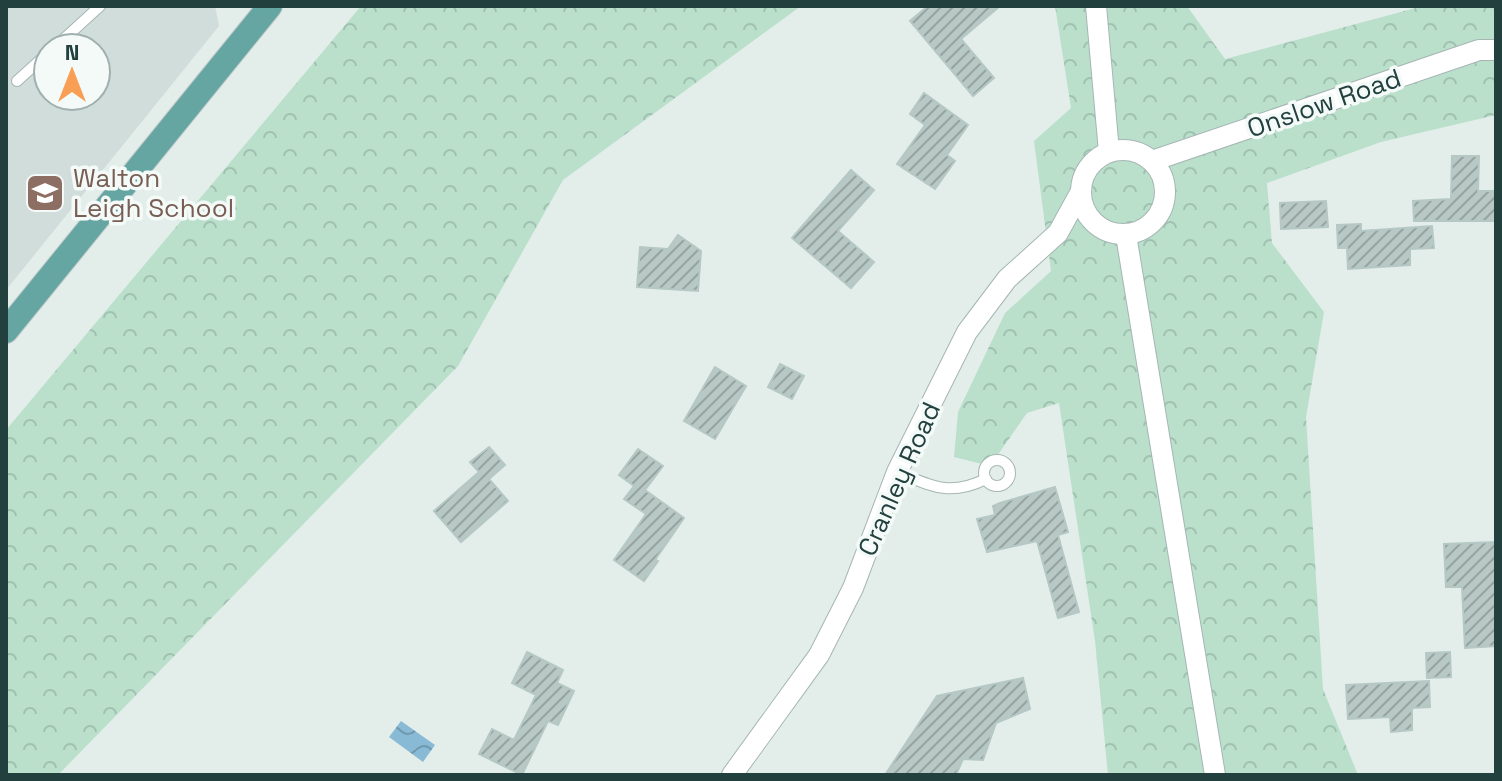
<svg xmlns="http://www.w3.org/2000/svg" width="1502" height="781" viewBox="0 0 1502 781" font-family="'Space Grotesk',sans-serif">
	<defs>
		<pattern id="forest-crowns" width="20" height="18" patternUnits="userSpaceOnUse" patternTransform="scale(2)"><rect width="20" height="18" fill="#bae0cc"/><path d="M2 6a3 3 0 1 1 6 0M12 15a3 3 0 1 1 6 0" fill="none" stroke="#a0c1b0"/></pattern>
		<pattern id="water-waves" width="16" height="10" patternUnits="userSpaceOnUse" patternTransform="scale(2)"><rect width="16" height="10" fill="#88bad5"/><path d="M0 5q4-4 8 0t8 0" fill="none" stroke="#6f99ae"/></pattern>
		<pattern id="building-hatch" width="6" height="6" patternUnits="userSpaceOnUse" patternTransform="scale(2)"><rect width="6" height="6" fill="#b8c8c5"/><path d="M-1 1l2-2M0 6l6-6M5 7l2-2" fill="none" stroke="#95a4a1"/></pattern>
	</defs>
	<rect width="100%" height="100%" fill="#e3eeeb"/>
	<!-- built -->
	<path fill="#d1ddda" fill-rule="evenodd" d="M6,6h209l4,20 -213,264zM48,48h48v48h-48z"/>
	<!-- forest -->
	<path fill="url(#forest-crowns)" d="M361,6h440l-238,174 -105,186 -400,409h-52v-345z
		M1055,6h132l38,53 198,-53h73v109l-115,27 -114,41 5,60 52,69 -18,105 17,272 35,86h-250l-13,-134 -36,-238 -32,10 -37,53 -36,-9 4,-45 47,-99 46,-42 -17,-130 37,-33z"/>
	<!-- water -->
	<path fill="url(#water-waves)" d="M401,721l34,24 -12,17 -34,-25z"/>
	<!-- building -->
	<path fill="url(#building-hatch)" stroke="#b5c8c4" stroke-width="2" d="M928,6h72l-39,33 33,39 -21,18 -63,-75z
		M924,93l44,32 -21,30 8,6 -20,28 -38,-25 28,-39 -15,-11z
		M1452,156h27l-1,35h18v30h-82l-1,-20 38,-2z
		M851,170l23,20 -36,41 36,31 -23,26 -59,-50z
		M1326,201l2,26 -47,2 -1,-26z
		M1361,224v7l71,-5 2,22 -24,1v16l-62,4 -1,-21h-9l-1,-23z
		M678,235l23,16 -3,40 -61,-4 3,-40 28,2z
		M780,364l24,12 -12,23 -24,-12z
		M715,367l31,19 -31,53 -31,-18z
		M489,447l16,18 -16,14 19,22 -47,41 -27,-31 45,-39 -9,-10z
		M638,449l25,17 -18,24 39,28 -29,42 3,1 -14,20 -30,-21 32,-46 -22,-15 10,-13 -15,-11z
		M1055,487l13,45 -10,3 21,77 -21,6 -21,-77 -50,11 -10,-33 18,-4 -2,-9 7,-3z
		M1496,542v104l-31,2 -3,-61h-16l-2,-43z
		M527,652l36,18 -6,13 17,8 -16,34 -10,-4 -26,54 -43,-21 13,-25 22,11 22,-45 -24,-12z
		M1450,652l1,25 -24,1 -1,-25z
		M1023,678l7,31 -34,14 -13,37 -20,-1 -7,16h-71l52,-79z
		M1429,681l1,26 -18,1v22l-21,2 -1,-15 -42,2 -2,-34z"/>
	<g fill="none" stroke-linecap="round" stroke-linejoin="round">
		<!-- service casing -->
		<g stroke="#a5b6b4" stroke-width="12">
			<path id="service" d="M54,48l46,-42
				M17,81l31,-28
				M984 473a13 13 0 1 1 26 0a13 13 0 1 1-26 0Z
				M897,472c35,14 52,25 89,7"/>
		</g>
		<!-- minor casing -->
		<g stroke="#a5b6b4" stroke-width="22">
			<path id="minor" d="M1096,6l13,146
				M1081 192a42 42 0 1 1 84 0a42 42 0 1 1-84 0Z
				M1152,161l327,-111h17
				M1126,235l89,540
				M732,775l87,-120 34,-67 44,-116 70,-140 40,-53 51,-46 22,-40"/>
		</g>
		<!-- primary casing -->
		<g stroke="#c1cac9" stroke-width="26">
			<path id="primary" d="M6,331l264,-325"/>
		</g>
		<!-- service -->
		<use href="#service" stroke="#fff" stroke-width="10"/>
		<!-- minor -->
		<use href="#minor" stroke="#fff" stroke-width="20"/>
		<!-- primary -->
		<use href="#primary" stroke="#65a5a2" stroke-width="24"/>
	</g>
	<!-- icons -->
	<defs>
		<g id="school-square" transform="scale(2)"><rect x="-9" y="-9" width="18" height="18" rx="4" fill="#8d6e63" stroke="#f4faf8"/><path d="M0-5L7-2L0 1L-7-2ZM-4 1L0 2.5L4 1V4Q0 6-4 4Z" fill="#fff"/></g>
	</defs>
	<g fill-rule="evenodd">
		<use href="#school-square" x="45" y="193"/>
	</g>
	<g text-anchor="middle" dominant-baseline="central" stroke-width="7" stroke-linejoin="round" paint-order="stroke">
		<!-- street labels -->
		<g font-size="26" fill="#21403e" stroke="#f4faf8">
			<text transform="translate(1324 103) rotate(-19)">Onslow Road</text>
			<text transform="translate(899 479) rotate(-66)">Cranley Road</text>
		</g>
		<!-- education labels -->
		<g font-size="26" fill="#785e54" stroke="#f4faf8" text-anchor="start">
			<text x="73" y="178">Walton<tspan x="73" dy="30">Leigh School</tspan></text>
		</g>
	</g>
	<!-- border -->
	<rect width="1502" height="781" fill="none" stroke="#21403e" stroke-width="16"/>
	<!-- north arrow -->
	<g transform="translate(72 72)"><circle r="38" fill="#f4faf8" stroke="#a0b0ae" stroke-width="2"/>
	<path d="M0-6L14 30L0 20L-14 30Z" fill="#f99f55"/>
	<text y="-12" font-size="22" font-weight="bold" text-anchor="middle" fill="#21403e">N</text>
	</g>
</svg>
